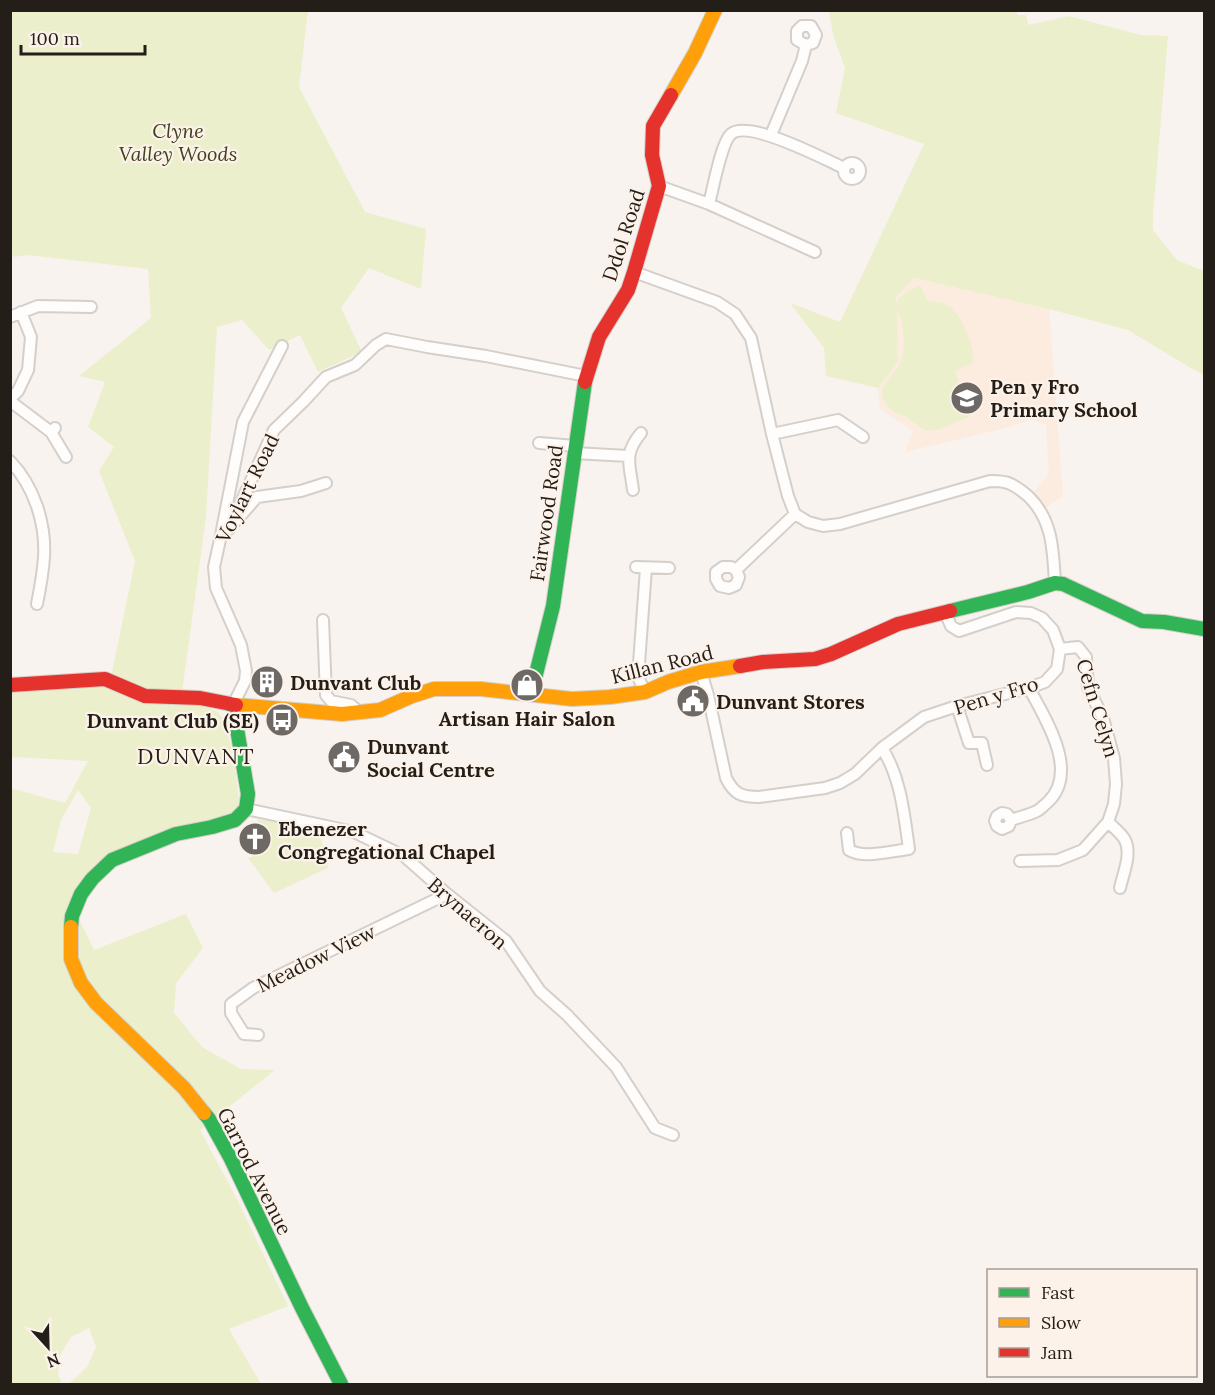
<svg xmlns="http://www.w3.org/2000/svg" width="1215" height="1395" viewBox="0 0 1215 1395" font-family="Lora,serif">
	<rect width="100%" height="100%" fill="#f8f3ee"/>
	<!-- built -->
	<path fill="#fcecdf" d="M914,278l135,31 14,187 -19,13 -11,-16 16,-19 -3,-49 -14,-6 -22,8 -105,25 8,-21 -33,-22 -2,-21 20,-26 -2,-65z"/>
	<!-- green -->
	<path fill="#ecefcc" fill-rule="evenodd" d="M11,11h297l-9,76 66,125 61,17 -5,60 -52,-21 -28,40 21,44 -44,20 -18,-37 -31,15 -27,-30 -25,7 -11,190 -24,175 4,13 16,-1 16,8 6,8 3,9 8,36 4,36 -2,10 -11,5 -59,13 -50,22 -33,24 -7,40 17,35 92,-36 17,34 -27,35 -2,30 28,34 39,22 34,1 -75,60 37,69 51,107 -59,23 32,55h-192l18,-17 9,-20 -7,-19 -18,9 -11,18 -2,19 4,10h-51l-1,-596 55,15 23,-42 -77,-4v-66l100,-14 24,-116 -36,-90 15,-24 -26,-20 17,-45 -26,-6 72,-58 -3,-49 -120,-14 -14,2 -3,-5zM78,790l13,18 -13,46 -25,-2 8,-32z
		M829,11h188v4h9l2,10 41,-9 72,19 27,1 -15,178v16l24,30 27,11v104l-15,-8 -61,-37 -79,-21 -135,-31 -18,19v7c4,-10 14,-14 24,-19l8,16c6,1 14,1 19,4 16,10 26,39 27,57l-19,9 16,45 -31,13 -13,2c-7,-4 -13,-8 -19,-13 -6,-4 -16,-6 -21,-12 -14,-18 4,-27 12,-41 8,-15 5,-41 -2,-56l1,53 -20,26 -52,-12 -2,-28 -34,-45 50,19 84,-178 -88,-31 9,-45 -12,-33z
		M257,819l62,10 9,39 -54,25 -26,-35 9,-3 -1,-3 12,-5z"/>
	<g fill="none" stroke-linecap="round" stroke-linejoin="round">
		<!-- street casing -->
		<g stroke="#d4cfca" stroke-width="14">
			<path id="street" d="M802,26h9l5,9 -3,8 -7,2 -9,-5v-9z
				M771,135l31,-74 4,-16
				M844 171a8 8 0 1 1 16 0a8 8 0 1 1-16 0Z
				M659,186l50,18 106,48
				M709,204c4,-15 12,-61 22,-70 18,-15 93,25 113,34
				M634,272l83,30 18,12 16,24 21,96 16,62 7,18 13,8 15,4 17,-2 150,-43c4,0 9,0 14,1 8,1 17,8 24,14 25,24 25,54 27,87
				M10,317l28,-11 53,1
				M10,399l8,-8 10,-21 3,-33 -10,-25
				M10,401l41,31
				M55,428l-4,4 15,25
				M772,434l66,-14 25,17
				M539,443l36,3
				M574,453l54,3
				M10,461c24,25 36,62 34,96 -1,16 -4,32 -7,47
				M633,490c-3,-25 -10,-36 8,-57
				M236,521l21,-24 44,-6 25,-8
				M221,535l22,-113 39,-76
				M636,567l33,1
				M736,570l-5,-3h-8l-7,5v7l4,7 9,2 7,-3 3,-8 -3,-7 59,-56
				M323,620l3,75 5,6 20,4 8,7
				M701,672l7,23 18,83c8,16 15,19 33,19l66,-9 15,-5 15,-9 27,-26 42,-31 33,-11 72,-18 16,-6 12,-13 3,-20 -7,-19 -11,-12 -11,-5 -15,-1 -57,19 -8,-5 -6,-14
				M645,692l-7,-15 8,-109
				M233,705l12,-24 1,-10 -5,-26 -25,-57 -2,-21 7,-32 8,-6 45,-99 29,-28 23,-25 29,-12 21,-20 10,-6 41,8 59,9 100,20
				M957,706l12,37h13l5,22
				M246,809l108,23 50,24 43,38 59,47 34,50 27,24 49,52 39,61 18,7
				M1011,820l-2,6 -7,3 -5,-3 -2,-5 2,-5 5,-3 5,1 4,6c8,-3 18,-5 26,-9 4,-2 7,-6 11,-9 32,-31 -3,-83 -19,-114
				M1108,822c5,5 13,11 17,18 7,14 -2,34 -5,48
				M847,833l2,17c14,9 43,1 60,-1 -5,-35 -8,-71 -27,-101
				M1020,861l38,-1 25,-10 25,-28 6,-18 2,-20 -2,-26 -11,-40 -15,-31 -2,-30 -8,-10 -18,2
				M258,1035l-14,-1 -13,-21v-9l22,-16 194,-94"/>
		</g>
		<!-- fast casing -->
		<g stroke="#d4cfca" stroke-width="16">
			<path id="fast" d="M950,611l78,-19 27,-9 8,1 79,37 22,1 40,7
				M531,694l22,-88 32,-224
				M71,927l1,-11 9,-22 11,-15 20,-19 64,-26 36,-7 23,-7 11,-11 2,-15 -15,-89
				M204,1113l5,6 22,40 71,149 39,76"/>
		</g>
		<!-- slow casing -->
		<g stroke="#d4cfca" stroke-width="16">
			<path id="slow" d="M671,95l24,-42 20,-43
				M236,705l106,9 38,-4 32,-14 22,-7h47l91,10 38,-2 35,-5 23,-10 33,-10 39,-6
				M71,927v32l10,24 15,20 88,85 20,25"/>
		</g>
		<!-- jam casing -->
		<g stroke="#d4cfca" stroke-width="16">
			<path id="jam" d="M585,382l14,-45 29,-47 6,-18 25,-86 -7,-31 1,-29 18,-31
				M740,666l23,-4 52,-3 16,-5 67,-30 52,-13
				M10,685l95,-6 40,17 55,2 36,7"/>
		</g>
		<!-- street -->
		<use href="#street" stroke="#fefdfc" stroke-width="10"/>
		<!-- fast -->
		<use href="#fast" stroke="#30b455" stroke-width="14"/>
		<!-- slow -->
		<use href="#slow" stroke="#ff9f0a" stroke-width="14"/>
		<!-- jam -->
		<use href="#jam" stroke="#e5322d" stroke-width="14"/>
	</g>
	<!-- icons -->
	<defs>
		<g id="school-disc" transform="scale(1.725)"><circle r="9.5" fill="#6e6964" stroke="#fdf2e9"/><path d="M0-5L7-2L0 1L-7-2ZM-4 1L0 2.5L4 1V4Q0 6-4 4Z" fill="#fff"/></g>
		<g id="building-disc" transform="scale(1.725)"><circle r="9.5" fill="#6e6964" stroke="#fdf2e9"/><path d="M-4-6H4V6H1V3H-1V6H-4ZM-2.5-4.3h1.7v1.8h-1.7ZM.8-4.3h1.7v1.8H.8ZM-2.5-1h1.7V.8h-1.7ZM.8-1h1.7V.8H.8Z" fill="#fff"/></g>
		<g id="shop-disc" transform="scale(1.725)"><circle r="9.5" fill="#6e6964" stroke="#fdf2e9"/><path d="M-5-2.5h2.3a2.7 3.5 0 0 1 5.4 0H5L5.5 6h-11ZM-1.5-2.5h3a1.5 2.3 0 0 0-3 0Z" fill="#fff"/></g>
		<g id="civic-disc" transform="scale(1.725)"><circle r="9.5" fill="#6e6964" stroke="#fdf2e9"/><path d="M-.6-6.5H3V-4.5H.6V-3L4-1V1h2V6H-6V1h2V-1L-.6-3ZM-1.2 2.5V6h2.4V2.5Z" fill="#fff"/></g>
		<g id="bus-disc" transform="scale(1.725)"><circle r="9.5" fill="#6e6964" stroke="#fdf2e9"/><path d="M-5-6H5V4H4V6H2V4H-2V6H-4V4H-5ZM-3.5-4V0h7V-4ZM-3.5 1.2v1.5H-2V1.2ZM2 1.2v1.5H3.5V1.2Z" fill="#fff"/></g>
		<g id="church-disc" transform="scale(1.725)"><circle r="9.5" fill="#6e6964" stroke="#fdf2e9"/><path d="M-1.2-6h2.4v3.5h3.3v2.4h-3.3V6h-2.4V-.1h-3.3v-2.4h3.3Z" fill="#fff"/></g>
	</defs>
	<g fill-rule="evenodd">
		<use href="#school-disc" x="967" y="398"/>
		<use href="#building-disc" x="267" y="682"/>
		<use href="#shop-disc" x="527" y="685"/>
		<use href="#civic-disc" x="693" y="701"/>
		<use href="#bus-disc" x="282" y="720"/>
		<use href="#civic-disc" x="344" y="757"/>
		<use href="#church-disc" x="255" y="839"/>
	</g>
	<g text-anchor="middle" dominant-baseline="central" stroke-width="4.5" stroke-linejoin="round" paint-order="stroke">
		<!-- park labels -->
		<g font-size="20" font-style="italic" fill="#3e421c" stroke="#fdf2e9">
			<text x="178" y="130">Clyne<tspan x="178" dy="23">Valley Woods</tspan></text>
		</g>
		<!-- street labels -->
		<g font-size="20" fill="#241e19" stroke="#fdf2e9">
			<text transform="translate(623 235) rotate(-72)">Ddol Road</text>
			<text transform="translate(247 488) rotate(-64)">Voylart Road</text>
			<text transform="translate(546 513) rotate(-82)">Fairwood Road</text>
			<text transform="translate(662 664) rotate(-14)">Killan Road</text>
			<text transform="translate(996 695) rotate(-17)">Pen y Fro</text>
			<text transform="translate(1098 708) rotate(73)">Cefn Celyn</text>
			<text transform="translate(468 913) rotate(41)">Brynaeron</text>
			<text transform="translate(316 958) rotate(-26)">Meadow View</text>
			<text transform="translate(255 1171) rotate(63)">Garrod Avenue</text>
		</g>
		<!-- poi labels -->
		<g font-size="20" font-weight="bold" fill="#241e19" stroke="#fdf2e9" text-anchor="start">
			<text x="990" y="386">Pen y Fro<tspan x="990" dy="23">Primary School</tspan></text>
			<text x="290" y="682">Dunvant Club</text>
			<text x="716" y="701">Dunvant Stores</text>
			<text x="527" y="718" text-anchor="middle">Artisan Hair Salon</text>
			<text x="259" y="720" text-anchor="end">Dunvant Club (SE)</text>
			<text x="367" y="746">Dunvant<tspan x="367" dy="23">Social Centre</tspan></text>
			<text x="278" y="828">Ebenezer<tspan x="278" dy="23">Congregational Chapel</tspan></text>
		</g>
		<!-- quarter labels -->
		<g font-size="22" letter-spacing="1.5" fill="#241e19" stroke="#fdf2e9">
			<text x="196" y="756">DUNVANT</text>
		</g>
	</g>
	<!-- border -->
	<rect width="1215" height="1395" fill="none" stroke="#241e19" stroke-width="24"/>
	<!-- legend -->
	<rect x="987" y="1269" width="210" height="108" fill="#fdf2e9" stroke="#a69d96" stroke-width="1.5"/>
	<rect x="999" y="1288" width="30" height="9" fill="#30b455" stroke="#a69d96" stroke-width="1.5"/>
	<text x="1041" y="1299" font-size="18" fill="#241e19">Fast</text>
	<rect x="999" y="1318" width="30" height="9" fill="#ff9f0a" stroke="#a69d96" stroke-width="1.5"/>
	<text x="1041" y="1329" font-size="18" fill="#241e19">Slow</text>
	<rect x="999" y="1348" width="30" height="9" fill="#e5322d" stroke="#a69d96" stroke-width="1.5"/>
	<text x="1041" y="1359" font-size="18" fill="#241e19">Jam</text>
	<!-- north arrow -->
	<g transform="translate(48 1347) rotate(158)" stroke="#fdf2e9" stroke-width="4.5" paint-order="stroke">
	<path d="M0-4.5L10 22L0 15L-10 22Z" fill="#241e19"/>
	<text y="-9" font-size="16" font-weight="bold" text-anchor="middle" fill="#241e19">N</text>
	</g>
	<!-- scale -->
	<path d="M21 45v9h124v-9" fill="none" stroke="#241e19" stroke-width="3"/>
	<text x="30" y="45" font-size="18" fill="#241e19" stroke="#fdf2e9" stroke-width="4.5" paint-order="stroke">100 m</text>
</svg>
